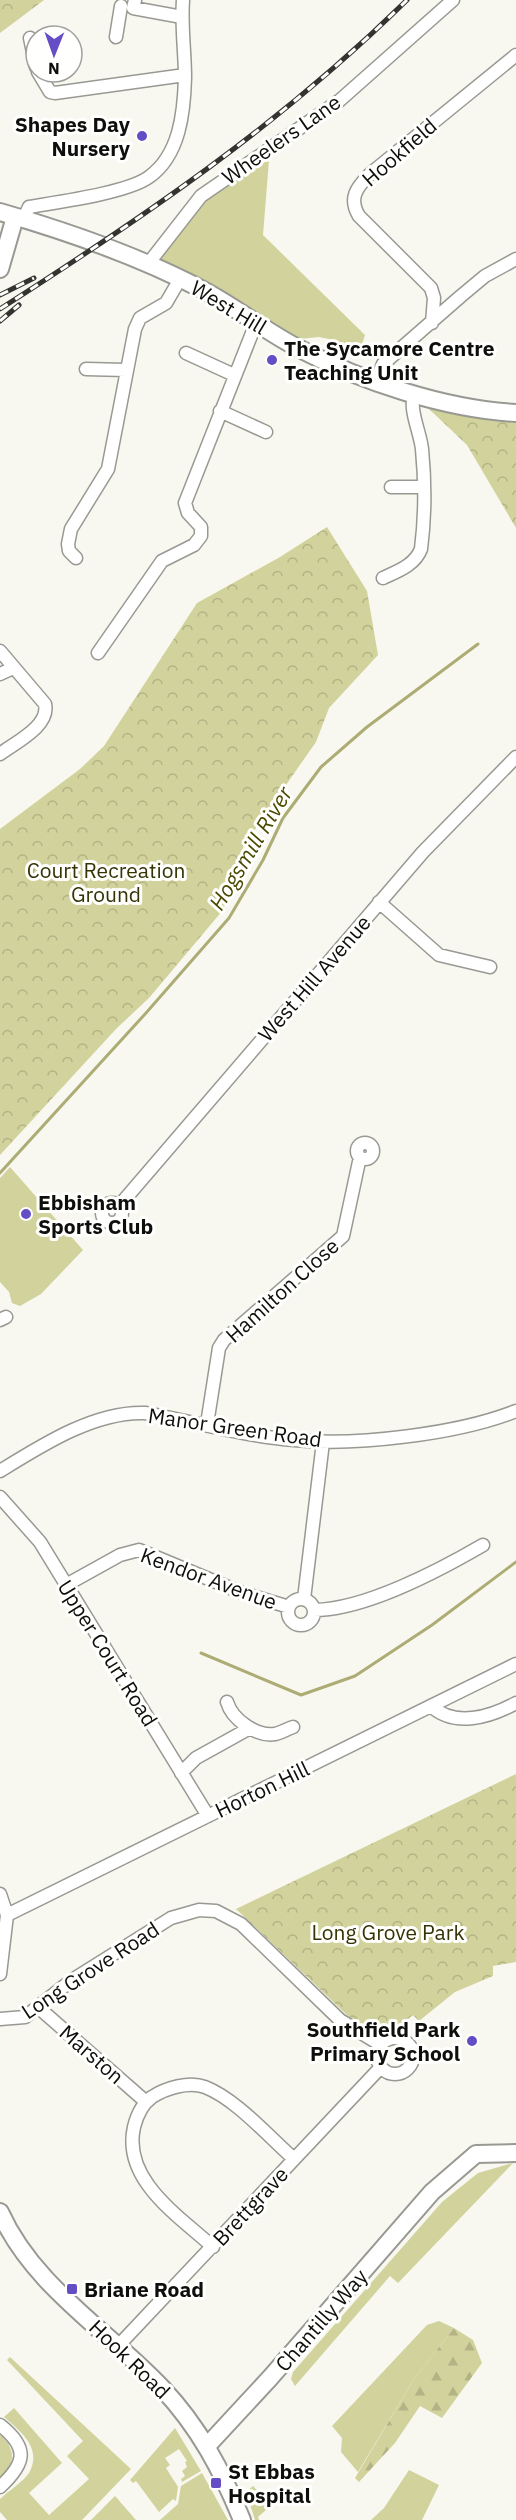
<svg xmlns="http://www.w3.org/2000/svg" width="516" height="2520" viewBox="0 0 516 2520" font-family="'IBM Plex Sans',sans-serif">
	<defs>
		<pattern id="forest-firs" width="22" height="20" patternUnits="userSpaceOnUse" patternTransform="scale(1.5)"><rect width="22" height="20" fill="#d2d29c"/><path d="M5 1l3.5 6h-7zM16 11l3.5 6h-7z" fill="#b3b385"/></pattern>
		<pattern id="park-crowns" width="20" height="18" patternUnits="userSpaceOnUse" patternTransform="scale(1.5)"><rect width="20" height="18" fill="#d2d29c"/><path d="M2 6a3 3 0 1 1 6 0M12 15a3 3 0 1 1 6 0" fill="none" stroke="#b3b385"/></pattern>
	</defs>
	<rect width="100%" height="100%" fill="#f8f8f1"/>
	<!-- grass -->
	<path fill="#d2d29c" d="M269,160l-6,75 102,100 -6,19h-9l-21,-15 -10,-2 -20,2 -67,-43 -3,3 -73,-38 30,-41 36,-36z
		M10,1167l73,83 -42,44 -21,12 -8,-3 -3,-11 -9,-10v-104z
		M513,2163l-115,120 -8,-7 -95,110 -4,-7 2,-7 149,-170 36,-29z
		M439,2321l15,7 -40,51 -56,93 -17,-20 1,-14 -10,-12 95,-101z
		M10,2357l121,112 -49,51h-75l-7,-8v-13c8,-8 23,-17 29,-26 14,-25 -9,-42 -25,-56l10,-9 48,55 -33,30 20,22 40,-36 -22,-23 16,-15 -76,-81z
		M175,2428l26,43 -19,11 -1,-3 4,-3 -3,-5 5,-4 -2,-5 2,-1 -8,-12 -14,9 5,7 -4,3 12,19 -2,14 -3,-2 -14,13 -23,-31 -3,2 -3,-3z
		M0,2435c17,14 15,30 0,45z
		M409,2470l30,15 -17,35h-51l13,-12z
		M202,2473l26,47h-68l18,-16 3,-18z
		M253,2486l10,11 4,12 -9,8 1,3h-4l-9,-28z
		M115,2496l21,24h-45z"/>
	<!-- forest -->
	<path fill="url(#forest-firs)" d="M454,2328l19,12 9,23 -40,55 -22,-12 -25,37 -36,39 -4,-4 59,-99z"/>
	<!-- park -->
	<path fill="url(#park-crowns)" d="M0,0h44l-44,33z
		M427,407l50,11 39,5v105l-49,-83z
		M327,527l40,64 11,64 -49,53 -13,34 -72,103 -21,65 -74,88 -33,31 -116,126v-326l80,-60 24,-23 93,-143 83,-46z
		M516,1774v188l-23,4v10l-38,16 -36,29 -6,-6 -10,8 -32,9 -24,-17 -111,-106z"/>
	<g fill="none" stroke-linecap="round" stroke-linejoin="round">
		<!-- stream -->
		<path stroke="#adac74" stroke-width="3" d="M0,1173l146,-160 83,-95 34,-58 20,-42 38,-51 46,-40 111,-83
			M201,1653l100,42 54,-19 77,-51 84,-63"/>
		<!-- street casing -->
		<g stroke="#999993" stroke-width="15">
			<path id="street" d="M135,0l-2,8 49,9
				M116,37l5,-31
				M30,38l6,29
				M38,72l12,20 5,1 130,-18
				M24,218l5,-11c29,-5 98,-14 120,-30 31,-22 35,-65 36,-99 0,-26 -4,-52 -2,-78
				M148,264l53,-68 138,-95 114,-101
				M432,323l2,-25 -3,-10 -72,-72c-11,-18 -2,-29 11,-42l146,-119
				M186,353l48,22
				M86,369l40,1
				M376,381l7,-17 78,-68 24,-20 31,-17
				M220,411l46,21
				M391,487h31
				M76,558l-7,-7 -1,-7 3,-15 37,-60 27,-140 5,-11 26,-15 14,-24
				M383,578c15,-7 32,-13 38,-29 4,-31 4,-69 1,-100 -2,-18 -13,-38 -8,-55
				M0,651l45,53c5,22 -29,38 -45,50
				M98,653l64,-92 32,-16 7,-9v-9l-13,-14 -3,-10 71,-180
				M0,674l13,-6
				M379,902l60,53 51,12
				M357 1151a8 8 0 1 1 16 0a8 8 0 1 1-16 0Z
				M102 1213a10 10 0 1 1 20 0a10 10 0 1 1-20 0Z
				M119,1206l304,-354 93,-95
				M0,1320l6,-3
				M207,1424l12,-76 5,-8 119,-104 17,-79
				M0,1471c42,-26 95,-60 145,-58 49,9 100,23 149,27 63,6 164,-6 222,-29
				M0,1497l40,45 168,274
				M66,1585l54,-30 19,-5 101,42 49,15
				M288 1612a13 13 0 1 1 26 0a13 13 0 1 1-26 0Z
				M304,1599l19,-157
				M314,1610c50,0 126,-40 169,-65
				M227,1702c5,17 29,35 48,32 6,-1 12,-5 18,-7
				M431,1706c24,22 59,11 85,-3
				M181,1773l15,-15 54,-30
				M0,1894l7,21 -7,59
				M7,1915l509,-251
				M39,2008l106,93
				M0,2019l25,-2 47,-37 99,-62 28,-8 17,1 25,13 99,96 41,25
				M377 2056a18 18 0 1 1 36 0a18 18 0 1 1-36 0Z
				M213,2247c-34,-31 -91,-67 -79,-120 3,-12 8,-23 18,-30 14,-9 37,-16 53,-10 31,12 64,50 89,72
				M119,2345l262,-278
				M0,2425c29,23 26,38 0,62"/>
		</g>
		<!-- secondary casing -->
		<g stroke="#999993" stroke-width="20">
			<path id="secondary" d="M0,212c69,20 139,44 203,78 33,17 63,42 97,59 63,33 145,60 216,64
				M0,269l15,-52
				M0,2212c33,74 107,118 162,176 37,39 60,83 80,132
				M207,2446l63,-68 162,-186 44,-38 40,-1"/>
		</g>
		<!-- street -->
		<use href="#street" stroke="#fff" stroke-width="12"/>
		<!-- secondary -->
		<use href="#secondary" stroke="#fff" stroke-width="16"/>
		<!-- rail casing -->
		<g stroke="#333330" stroke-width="5">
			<path id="rail" d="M0,295l34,-17
				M0,309c147,-94 282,-186 407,-309
				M0,321l19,-16"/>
		</g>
		<!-- rail -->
		<use href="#rail" stroke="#fffffe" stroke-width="3" stroke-dasharray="9" stroke-linecap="butt"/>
	</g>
	<!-- markers -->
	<g fill="#654dc6" stroke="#fffffe" stroke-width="2">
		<circle cx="142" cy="136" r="6"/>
		<circle cx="272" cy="360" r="6"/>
		<circle cx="26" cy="1214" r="6"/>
		<circle cx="472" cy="2041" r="6"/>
		<rect x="66" y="2283" width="12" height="12" rx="3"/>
		<rect x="210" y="2477" width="12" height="12" rx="3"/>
	</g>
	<g text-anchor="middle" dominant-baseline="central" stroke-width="6" stroke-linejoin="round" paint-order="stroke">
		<!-- poi labels -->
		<g font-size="21" font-weight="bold" fill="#0e0e0c" stroke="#fffffe" text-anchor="start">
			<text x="130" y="124" text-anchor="end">Shapes Day<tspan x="130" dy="24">Nursery</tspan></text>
			<text x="284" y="348">The Sycamore Centre<tspan x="284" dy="24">Teaching Unit</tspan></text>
			<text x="38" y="1202">Ebbisham<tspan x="38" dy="24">Sports Club</tspan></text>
			<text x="460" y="2029" text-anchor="end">Southfield Park<tspan x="460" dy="24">Primary School</tspan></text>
			<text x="84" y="2289">Briane Road</text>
			<text x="228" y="2471">St Ebbas<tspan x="228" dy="24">Hospital</tspan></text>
		</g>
		<!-- street labels -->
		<g font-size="21" fill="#0e0e0c" stroke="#fffffe">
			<text transform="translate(281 139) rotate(-35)">Wheelers Lane</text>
			<text transform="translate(399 152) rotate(-41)">Hookfield</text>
			<text transform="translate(229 307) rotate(31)">West Hill</text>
			<text transform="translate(314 978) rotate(-49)">West Hill Avenue</text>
			<text transform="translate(282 1290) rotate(-42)">Hamilton Close</text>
			<text transform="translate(235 1427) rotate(8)">Manor Green Road</text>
			<text transform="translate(209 1578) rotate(20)">Kendor Avenue</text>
			<text transform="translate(108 1653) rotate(58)">Upper Court Road</text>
			<text transform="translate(262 1789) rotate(-26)">Horton Hill</text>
			<text transform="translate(90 1970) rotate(-33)">Long Grove Road</text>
			<text transform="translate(92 2054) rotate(41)">Marston</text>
			<text transform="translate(250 2206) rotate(-47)">Brettgrave</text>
			<text transform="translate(321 2320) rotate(-49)">Chantilly Way</text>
			<text transform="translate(130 2359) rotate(44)">Hook Road</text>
		</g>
		<!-- park labels -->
		<g font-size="21" fill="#363406" stroke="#fffffe">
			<text x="106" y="870">Court Recreation<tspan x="106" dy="24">Ground</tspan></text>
			<text x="388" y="1932">Long Grove Park</text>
		</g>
		<!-- water labels -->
		<g font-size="22" font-style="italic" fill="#4b4901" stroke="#fffffe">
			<text transform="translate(250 848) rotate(-59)">Hogsmill River</text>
		</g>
	</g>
	<!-- north arrow -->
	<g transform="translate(54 54) rotate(181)"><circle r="28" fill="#fffffe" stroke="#9f9f9d" stroke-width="1.5"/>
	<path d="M0-4.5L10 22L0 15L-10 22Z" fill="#654dc6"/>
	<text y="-9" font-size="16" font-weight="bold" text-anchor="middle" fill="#0e0e0c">N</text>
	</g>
</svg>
